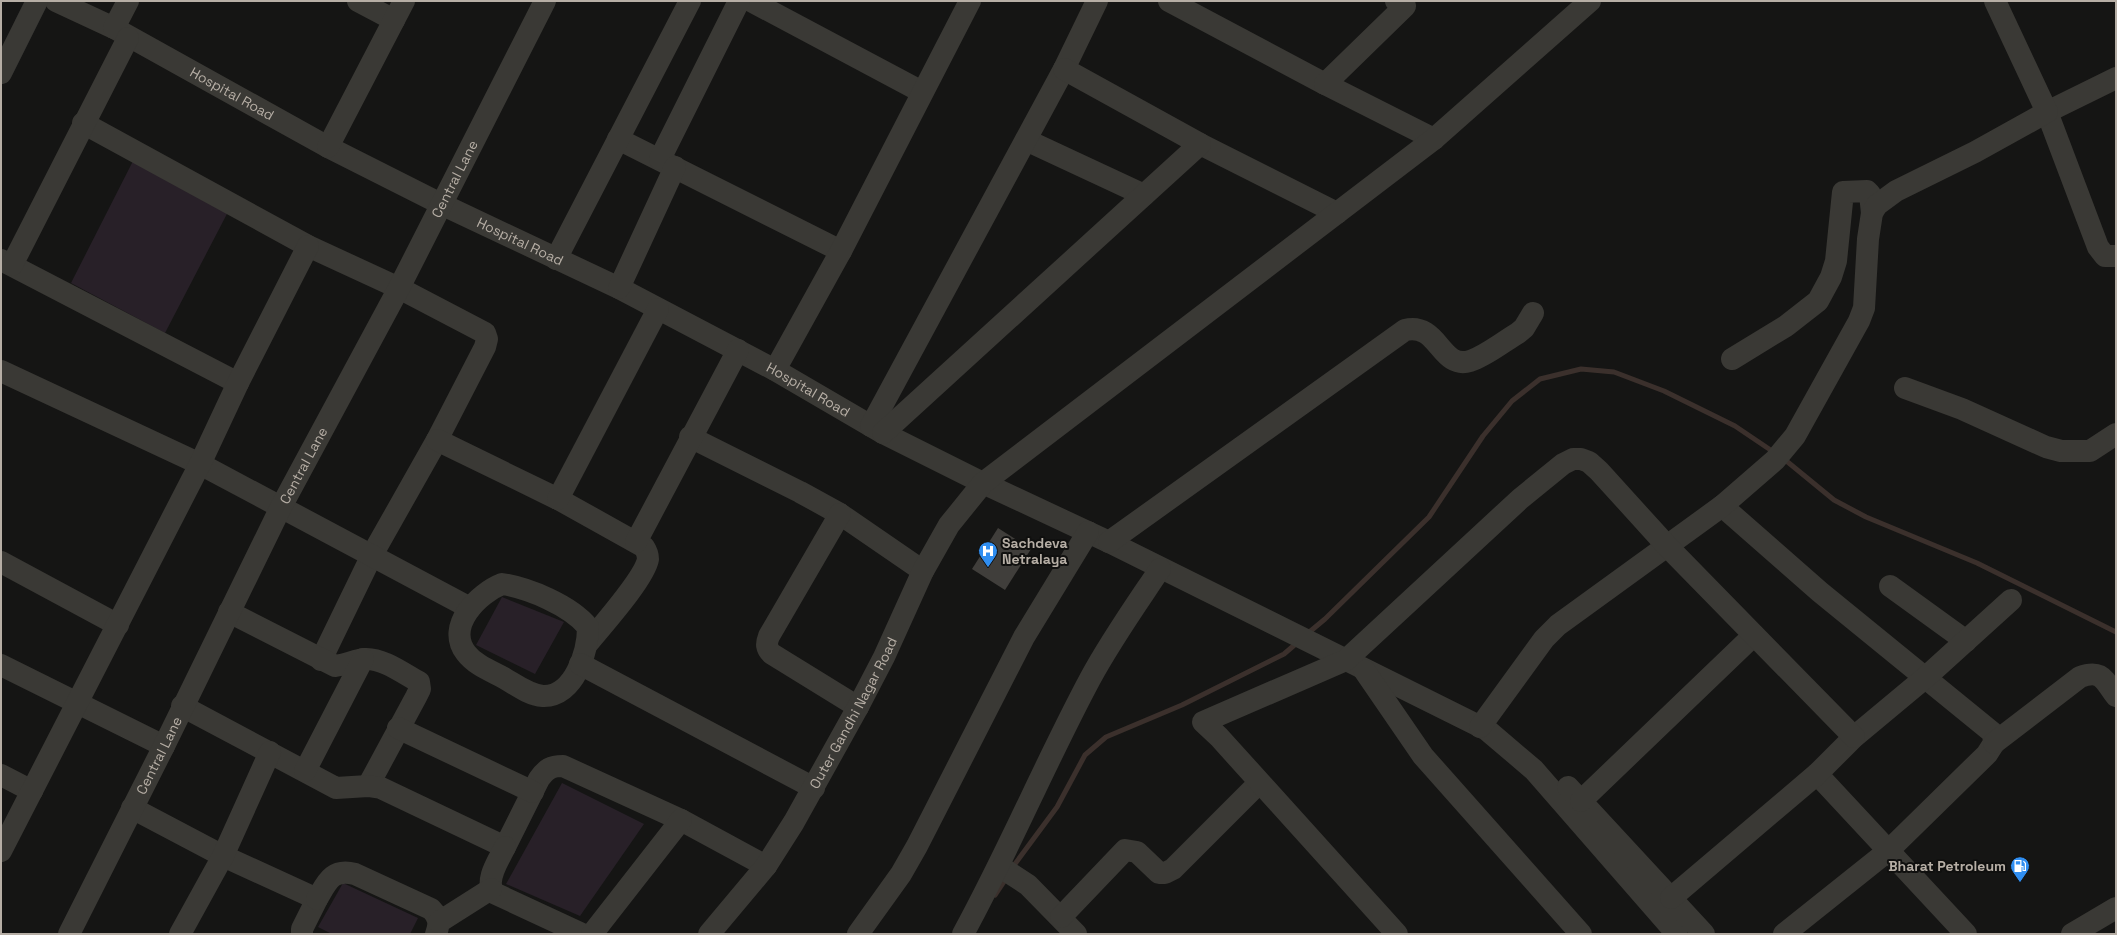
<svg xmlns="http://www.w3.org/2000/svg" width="2117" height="935" viewBox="0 0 2117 935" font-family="'Space Grotesk',sans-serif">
	<rect width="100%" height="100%" fill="#151514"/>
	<!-- green -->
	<path fill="#282028" d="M133,161l96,49 -64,123 -94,-50z
		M502,597l62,25 -29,52 -59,-29z
		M562,783l82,41 -64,92 -74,-32z
		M343,883l75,35 -8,16h-78l-14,-7z"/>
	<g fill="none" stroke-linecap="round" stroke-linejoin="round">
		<!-- stream -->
		<path stroke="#3b302c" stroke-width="5" d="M1784,459l50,41 32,17 111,46 139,69
			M1307,634l18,-15 104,-102 54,-81 29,-35 28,-22 41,-10 33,3 50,19 71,35 40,27
			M1012,868l45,-61 28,-52 21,-18 76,-32 102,-51 14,-12
			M995,895l12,-18"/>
	</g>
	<!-- building -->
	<path fill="#403e3b" d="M998,528l33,21 -26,41 -33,-21z"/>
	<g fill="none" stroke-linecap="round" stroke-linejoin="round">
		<!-- minor -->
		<g stroke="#3a3935" stroke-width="22">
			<path id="s1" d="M56,1l58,27 214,119 113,57 178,84 156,82 108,63 100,50 126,59 378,188 47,40 143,164"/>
			<path d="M358,1l36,19"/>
			<path d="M751,1l171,91"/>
			<path d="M1169,1l156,83"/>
			<path d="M1396,1l9,5 -80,78 109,55"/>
			<path d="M114,28l14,-27"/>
			<path d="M1,73l36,-72"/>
			<path d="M2116,78l-69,34 51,135 7,9h11"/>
			<path d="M83,123l225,123 91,42 86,45 2,6 -2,8 -48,93 -65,115 -51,105"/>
			<path d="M618,139l223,112"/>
			<path d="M1026,140l118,55"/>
			<path d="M1200,144l137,69"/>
			<path d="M328,147l76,-146"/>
			<path d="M660,159l79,-158"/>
			<path d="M556,259l134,-258"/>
			<path d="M1,260l237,123"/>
			<path d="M12,265l116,-227"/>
			<path d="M619,288l56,-121"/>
			<path d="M1732,359l54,-33 32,-25 13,-24 5,-16 7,-69 24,-1 3,3 2,19"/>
			<path d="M775,370l66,-119 129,-250"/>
			<path d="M1,371l199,93 270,144"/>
			<path d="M1905,388l57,21 84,38 15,4h29l26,-17"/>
			<path d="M871,426l193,-357 33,-68"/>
			<path d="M883,433l317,-289 -136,-75"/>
			<path d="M690,437l110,55 40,22 83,57"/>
			<path d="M437,440l121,59 86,48c2,3 4,7 4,12 -3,19 -47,68 -60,84"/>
			<path d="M558,499l100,-190"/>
			<path d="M1722,506l98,86 173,141 1,10 -7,11 -99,97 -104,83"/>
			<path d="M840,514l-71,122c-3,8 -3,12 3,18l86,53"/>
			<path d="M636,542l102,-192"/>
			<path d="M1109,542l296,-212c34,-8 35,40 65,31 16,-5 33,-19 48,-28l6,-5 9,-15"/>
			<path d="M1,562l117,63"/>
			<path d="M502,584c26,4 68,21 86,43 0,25 -14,70 -45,69 -14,-1 -27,-11 -39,-18 -13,-7 -29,-13 -38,-25 -21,-27 13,-60 36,-69z"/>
			<path d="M1890,586l76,55"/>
			<path d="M229,612l106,54c11,-1 20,-6 30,-7 18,-1 39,15 54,23l1,7 -4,8 -48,89"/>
			<path d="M580,664l234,124"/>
			<path d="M1,665l163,81"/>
			<path d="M1364,670l59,86 158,178"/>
			<path d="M182,706l154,82 32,-2 13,2 124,59 34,-68c7,-10 12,-13 24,-13l118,54 85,46"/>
			<path d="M1480,727l64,-88 14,-14 164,-119 53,-46 20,-24 64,-115 5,-13 4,-69 4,-26 5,-8 19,-14 79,-39 72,-40 -52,-111"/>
			<path d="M398,728l135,64"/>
			<path d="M1994,743l86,-66c22,-8 24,3 36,19"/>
			<path d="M305,771l58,-112"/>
			<path d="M1817,774l149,160"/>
			<path d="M1,775l31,16"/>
			<path d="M1568,787l136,147"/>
			<path d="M1581,801l173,-166"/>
			<path d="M132,808l91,48 94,43 -15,30v5"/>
			<path d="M505,847c-6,13 -21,33 -11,46l88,41"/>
			<path d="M1,851l199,-387 38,-81 70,-137"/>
			<path d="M999,866l29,19 48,49"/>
			<path d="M1671,898l146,-124 37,-37 72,-60 85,-77"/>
			<path d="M317,899c10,-17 15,-31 38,-25l76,35c8,8 9,15 5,25"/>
			<path d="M1061,917l64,-67 12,2 22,21h6l8,-4 86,-86"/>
			<path d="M439,922l52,-33"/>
			<path id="s2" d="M69,934l95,-188 117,-239 118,-219 146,-287"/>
			<path d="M180,934l43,-78 47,-104"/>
			<path d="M592,934l89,-114"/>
			<path id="s3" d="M709,934l57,-68 28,-44 64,-115 26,-50 39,-86 26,-46 34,-42 451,-344 156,-138"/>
			<path d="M858,934l43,-60 16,-28 107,-209 64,-105"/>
			<path d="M963,934c46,-84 82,-171 127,-255 21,-39 46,-74 70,-110"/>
			<path d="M1397,934l-178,-197 -16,-15 143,-62 174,-161 43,-35 10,-5h8l8,3 10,9 69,76 186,190"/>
			<path d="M2072,934l44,-26"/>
		</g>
	</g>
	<!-- icons -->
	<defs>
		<g id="hospital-pin" transform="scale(1)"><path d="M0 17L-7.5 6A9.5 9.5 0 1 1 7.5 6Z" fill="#308ef1" stroke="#10100f"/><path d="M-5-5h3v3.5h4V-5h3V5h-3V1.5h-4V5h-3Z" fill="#fff"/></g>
		<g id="fuel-pin" transform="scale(1)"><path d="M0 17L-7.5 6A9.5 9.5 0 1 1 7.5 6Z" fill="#308ef1" stroke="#10100f"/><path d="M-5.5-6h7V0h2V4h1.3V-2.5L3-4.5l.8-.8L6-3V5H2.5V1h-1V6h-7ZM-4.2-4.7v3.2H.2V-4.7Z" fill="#fff"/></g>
	</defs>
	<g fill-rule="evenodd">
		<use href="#hospital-pin" x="988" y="551"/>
		<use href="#fuel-pin" x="2020" y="866"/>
	</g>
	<g text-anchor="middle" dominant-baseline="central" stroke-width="4" stroke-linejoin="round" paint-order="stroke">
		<!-- street labels -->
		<g font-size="14" fill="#b6aea5" stroke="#10100f">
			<text stroke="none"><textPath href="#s1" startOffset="199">Hospital Road</textPath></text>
			<text stroke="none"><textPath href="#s2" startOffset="848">Central Lane</textPath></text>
			<text stroke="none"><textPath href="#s1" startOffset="523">Hospital Road</textPath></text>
			<text stroke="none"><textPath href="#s1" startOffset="847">Hospital Road</textPath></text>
			<text stroke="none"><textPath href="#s2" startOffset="524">Central Lane</textPath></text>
			<text stroke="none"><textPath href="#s3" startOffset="265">Outer Gandhi Nagar Road</textPath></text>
			<text stroke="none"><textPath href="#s2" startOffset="200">Central Lane</textPath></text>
		</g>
		<!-- poi labels -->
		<g font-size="14" font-weight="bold" fill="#b6aea5" stroke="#10100f" text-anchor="start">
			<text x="1002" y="543">Sachdeva<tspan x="1002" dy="16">Netralaya</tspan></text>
			<text x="2006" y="866" text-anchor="end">Bharat Petroleum</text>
		</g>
	</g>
	<!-- border -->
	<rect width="2117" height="935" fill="none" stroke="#b6aea5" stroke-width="4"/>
</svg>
